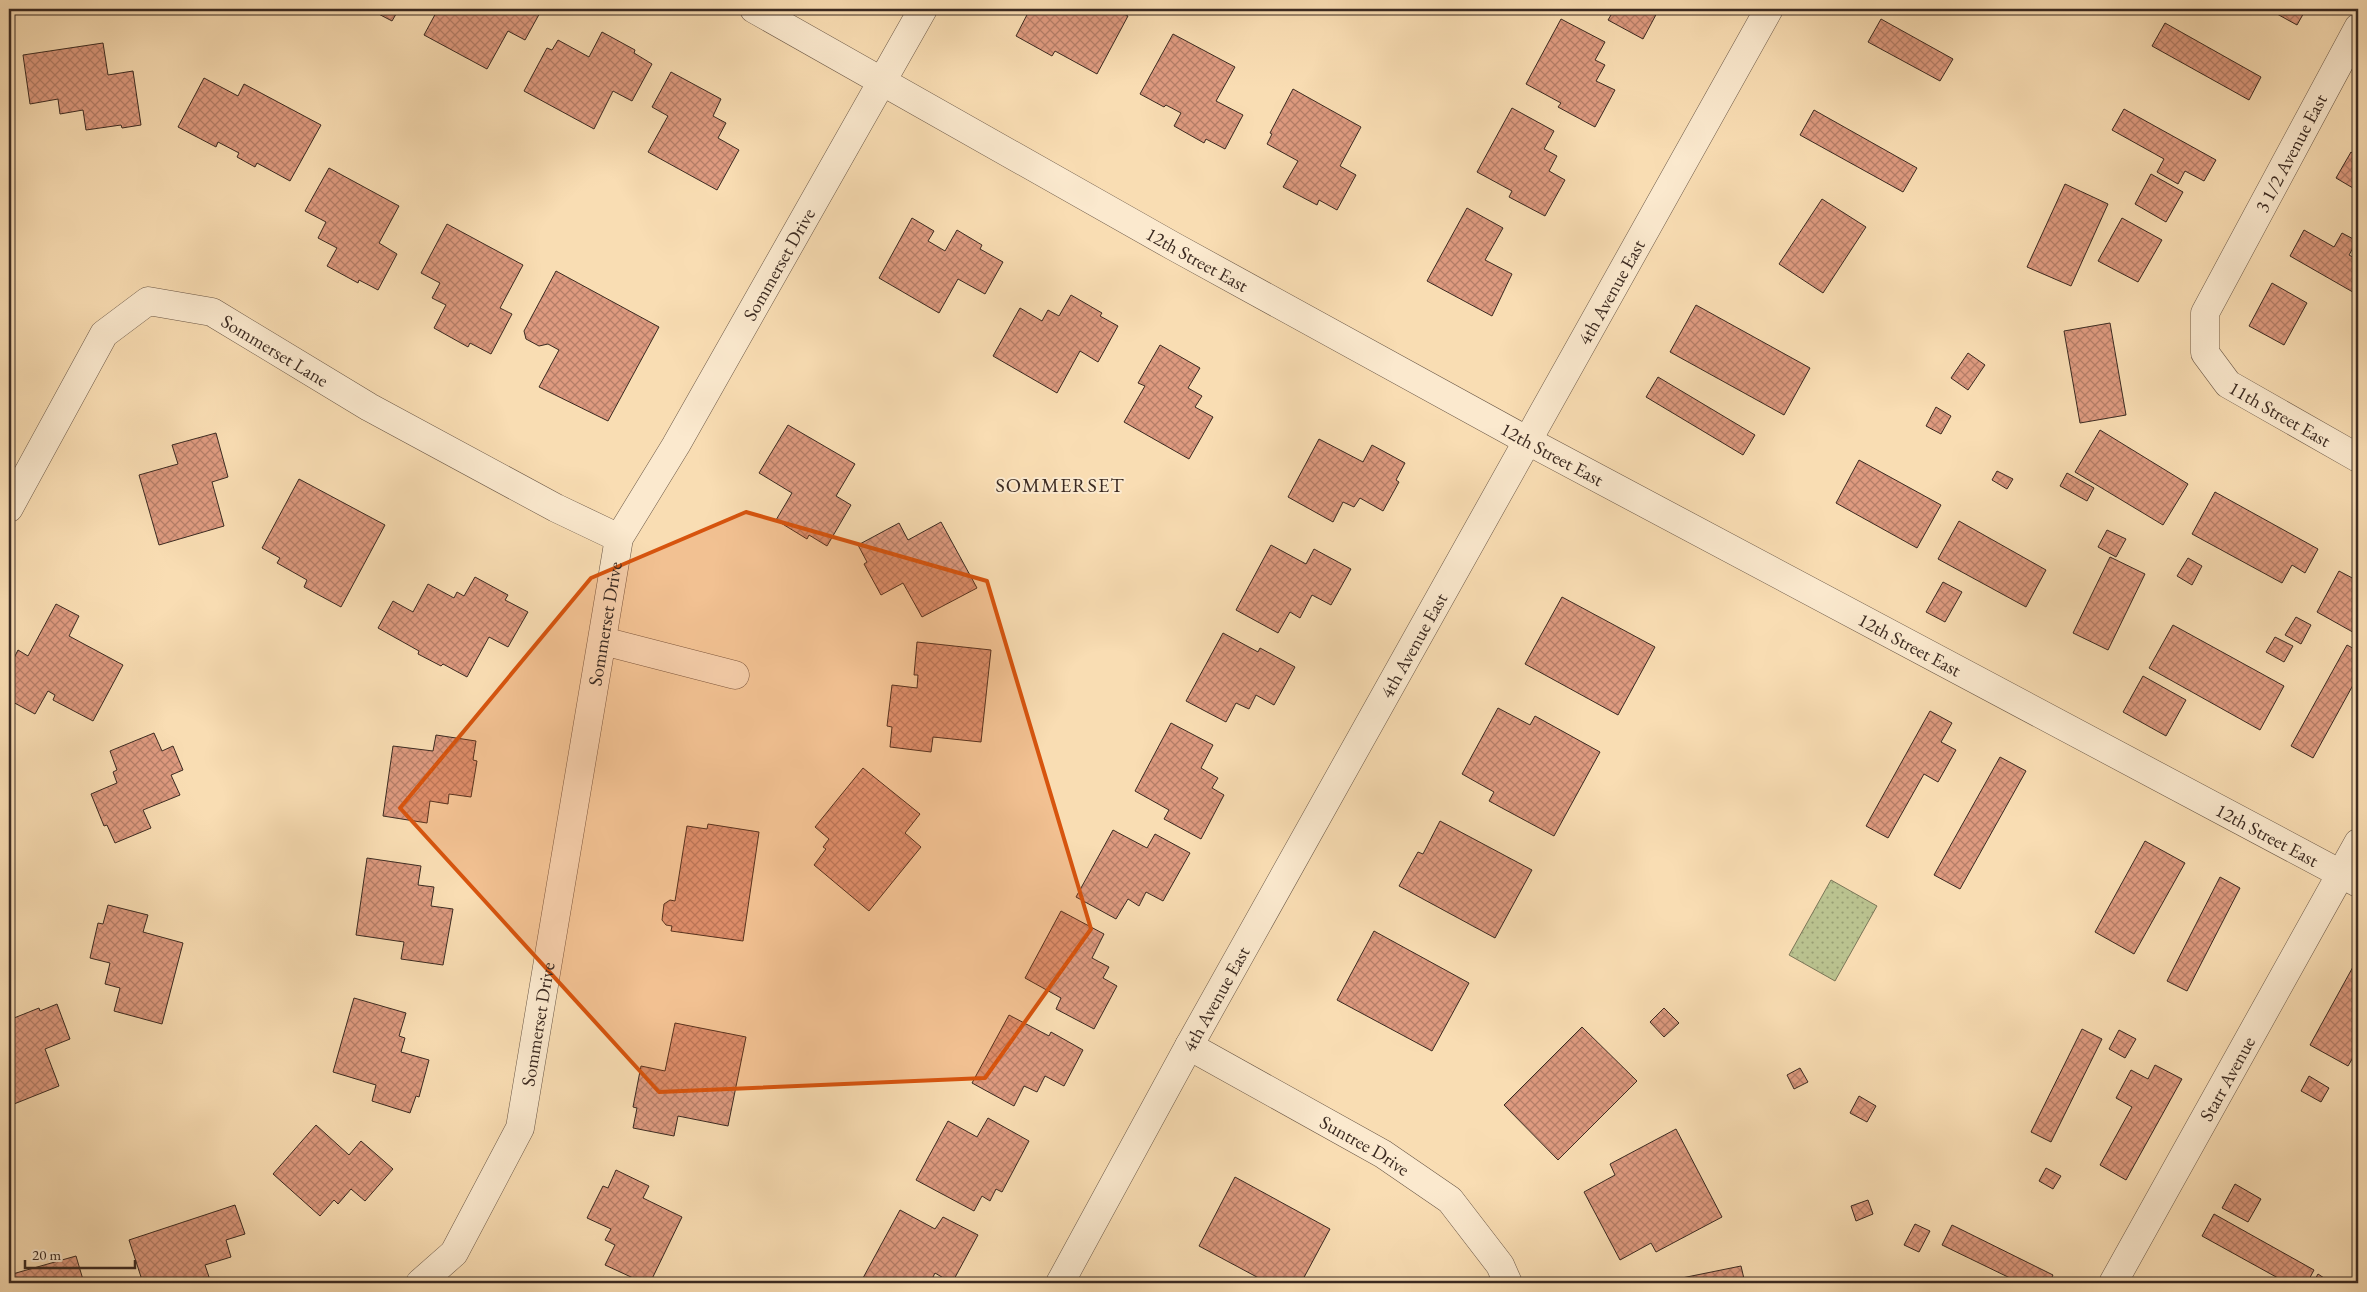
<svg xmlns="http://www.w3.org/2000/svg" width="2367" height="1292" viewBox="0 0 2367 1292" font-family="'EB Garamond',serif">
	<defs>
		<pattern id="grass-dots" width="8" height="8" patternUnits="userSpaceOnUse" patternTransform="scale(1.25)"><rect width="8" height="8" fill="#bac28f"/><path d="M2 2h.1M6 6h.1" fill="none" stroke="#989e74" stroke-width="1.8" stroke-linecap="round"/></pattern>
		<pattern id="building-cross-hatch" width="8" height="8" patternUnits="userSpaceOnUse" patternTransform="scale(1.25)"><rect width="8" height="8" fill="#de9a7f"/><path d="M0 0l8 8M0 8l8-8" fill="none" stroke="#b57e68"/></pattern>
	</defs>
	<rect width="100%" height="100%" fill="#f9ddb3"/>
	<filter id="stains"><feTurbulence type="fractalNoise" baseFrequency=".004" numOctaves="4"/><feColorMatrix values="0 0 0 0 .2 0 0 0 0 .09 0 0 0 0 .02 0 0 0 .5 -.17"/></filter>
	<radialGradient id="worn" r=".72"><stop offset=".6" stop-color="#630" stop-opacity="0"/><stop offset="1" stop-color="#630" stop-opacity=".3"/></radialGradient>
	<!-- grass -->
	<path fill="url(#grass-dots)" stroke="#7a7658" d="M1831,880l46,26 -42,75 -46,-26z"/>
	<!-- building -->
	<path fill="url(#building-cross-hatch)" stroke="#3b2a21" d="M369,9h30l-7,12z
		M438,9h104l-17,31 -17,-9 -21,38 -63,-34z
		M1030,9h84l14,7 -31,58 -42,-23 -3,5 -36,-20z
		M1599,9h60l-16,30 -35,-19 3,-5z
		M2268,9h38l-9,16z
		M1561,19l44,23 -10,18 10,5 -9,16 19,9 -20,37 -37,-20 3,-4 -35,-19z
		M1881,19l72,40 -13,22 -72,-39z
		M2165,23l96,54 -12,23 -97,-54z
		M602,32l33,18 -1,3 18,11 -20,37 -19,-10 -19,38 -70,-38 23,-43 5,2 6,-10 31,17z
		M1173,34l62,33 -19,34 27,14 -18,34 -19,-10 -2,4 -30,-17 7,-13 -15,-8 -2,2 -24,-13z
		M103,43l5,32 25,-4 8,54 -19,3 -1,-3 -35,5 -3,-20 -23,4 -2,-15 -28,5 -7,-49z
		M671,72l50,27 -8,17 13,7 -8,15 21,12 -22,40 -69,-38 20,-36 -16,-9z
		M204,78l34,18 6,-12 77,41 -31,56 -33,-18 -2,4 -18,-10 2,-4 -21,-11 -2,5 -38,-20z
		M1293,89l68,38 -21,39 16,9 -19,35 -18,-10 -2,5 -34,-18 15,-26 -31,-17 5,-10 -2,-1z
		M1512,108l42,23 -10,18 13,7 -8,15 16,9 -20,36 -36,-19 3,-6 -35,-19z
		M2124,109l92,51 -12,21 -19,-10 -7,13 -21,-12 7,-13 -52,-29z
		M1814,110l103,58 -14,24 -103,-57z
		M2351,152l7,5v34l-22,-13z
		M329,168l70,38 -20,37 18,11 -19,36 -19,-10 -1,3 -31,-17 10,-18 -19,-10 8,-16 -21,-11z
		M2151,174l32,18 -17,30 -31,-18z
		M2065,184l43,20 -37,82 -44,-19z
		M1822,199l44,28 -43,66 -44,-29z
		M1467,208l36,20 -18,32 27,14 -20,42 -65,-35z
		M912,218l22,13 -6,10 17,10 12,-21 25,15 -2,4 23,13 -18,32 -27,-15 -19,34 -60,-35z
		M2122,218l40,22 -24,42 -40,-21z
		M447,224l76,41 -23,43 12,6 -21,40 -21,-11 -2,4 -34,-19 12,-23 -14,-7 8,-15 -19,-10z
		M2304,230l30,17 8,-14 15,8 -8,14 9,5v35l-68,-39z
		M556,271l103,56 -51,94 -69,-34 20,-37 -11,-6 -9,2 -13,-7 -2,-8z
		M2272,283l35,20 -23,42 -35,-19z
		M1071,295l31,18 -2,3 18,10 -20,36 -18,-11 -23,42 -64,-37 27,-48 22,13 6,-11 11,6z
		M1696,305l114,63 -26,47 -114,-63z
		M2110,323l16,92 -46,8 -16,-92z
		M1160,345l40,23 -12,20 14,8 -7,11 18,10 -24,42 -65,-37 21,-36 -7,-3z
		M1968,353l17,12 -17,25 -17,-12z
		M1658,377l97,58 -12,20 -97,-58z
		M1936,407l15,9 -10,18 -15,-8z
		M788,425l67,39 -19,32 15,9 -24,41 -18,-11 -2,4 -31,-19 16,-27 -33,-20z
		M2100,430l88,54 -25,41 -88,-53z
		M216,433l12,44 -16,5 12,44 -65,19 -20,-70 39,-11 -6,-19z
		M1319,439l44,23 9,-17 33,18 -9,17 3,2 -16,29 -23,-13 -6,9 -11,-5 -10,20 -45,-25z
		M1859,460l82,45 -24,43 -81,-45z
		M1997,471l16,8 -6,10 -15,-9z
		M2067,473l27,15 -7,13 -27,-15z
		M299,479l86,46 -44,82 -37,-20 3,-7 -30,-17 3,-5 -18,-10z
		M2215,492l103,57 -13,24 -13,-8 -10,18 -90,-49z
		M1959,521l87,49 -20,37 -88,-48z
		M941,522l36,66 -55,29 -19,-34 -22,12 -17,-31 3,-2 -9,-17 41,-22 9,17z
		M2107,530l19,9 -10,18 -18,-10z
		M1271,545l35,19 8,-15 37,20 -20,36 -19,-10 -12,23 -10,-6 -12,21 -42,-23z
		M2110,557l35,17 -37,76 -35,-17z
		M2188,558l14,8 -10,19 -15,-9z
		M2339,571l19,10v54l-41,-23z
		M475,577l33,18 -3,5 23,12 -20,35 -19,-10 -22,40 -24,-13 -2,2 -23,-12 1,-3 -41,-23 15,-27 20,11 15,-28 26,14 3,-6 7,4z
		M1943,582l19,10 -17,30 -19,-10z
		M1562,597l93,50 -37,68 -93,-51z
		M56,604l23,12 -10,20 54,29 -30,56 -40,-21 2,-5 -7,-4 -13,23 -26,-14v-32l9,-18 10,6z
		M2296,617l15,8 -10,19 -16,-9z
		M2173,625l111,61 -24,44 -111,-62z
		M1223,633l35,19 2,-4 35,19 -21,38 -18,-10 -7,14 -13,-6 -10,19 -40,-21z
		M2275,637l18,9 -9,16 -18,-10z
		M917,642l74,8 -10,92 -48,-5 -2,15 -41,-5 2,-20 -5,-1 5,-41 25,3 1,-13h-4z
		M2347,645l11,6v25l-45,82 -22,-12z
		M2143,676l43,24 -20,36 -43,-24z
		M1498,708l32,17 5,-9 65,36 -46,84 -65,-35 5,-9 -32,-18z
		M1930,711l22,12 -11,19 15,8 -18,32 -14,-8 -36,64 -22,-12z
		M1171,723l42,22 -12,23 17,10 -6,10 12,7 -23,44 -37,-20 5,-9 -34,-19z
		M154,733l8,18 11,-5 10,24 -12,5 9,20 -37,15 8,18 -36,15 -8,-18 -3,1 -13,-32 26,-11 -4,-11 4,-2 -7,-19z
		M436,735l40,6 -3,19 4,1 -6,36 -22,-3 -1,10 -18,-3 -3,22 -44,-7 10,-70 40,5z
		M2000,757l26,14 -66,118 -26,-14z
		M863,768l57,46 -15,19 16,14 -52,64 -55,-46 12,-16 -3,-2 6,-8 -14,-12z
		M1440,821l92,49 -37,68 -96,-52 19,-34 5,2z
		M708,824l51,8 -16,109 -72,-10 1,-5 -6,-1 -4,-5 2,-16 6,-4 5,1 12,-75 20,3z
		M1113,830l34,18 8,-14 35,19 -27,48 -17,-9 -7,14 -11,-7 -12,20 -40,-22z
		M2145,841l40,22 -51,91 -39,-22z
		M367,858l54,8 -3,19 16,2 -3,19 22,3 -10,56 -42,-6 3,-17 -48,-7z
		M2220,877l20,11 -53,103 -20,-10z
		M108,905l40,10 -5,17 40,11 -21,81 -48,-13 6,-23 -15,-4 5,-21 -20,-5 8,-35 5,1z
		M1061,911l43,23 -12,24 17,9 -6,11 14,8 -23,43 -38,-20 5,-11 -36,-20z
		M1374,931l95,52 -37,68 -95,-51z
		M2354,965l4,2v82l-10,17 -38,-21z
		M354,998l52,15 -7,23 6,2 -4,14 28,8 -10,37 -3,-1 -6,17 -38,-12 4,-16 -43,-13z
		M57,1004l13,35 -25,10 14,37 -50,20v-86l30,-12 1,3z
		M1664,1008l15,15 -15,14 -14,-15z
		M1009,1015l40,21 2,-4 32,18 -19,36 -19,-10 -8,16 -13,-6 -10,20 -42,-23z
		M675,1023l71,14 -18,89 -50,-10 -4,20 -41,-8 4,-20 -4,-1 8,-41 24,5z
		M1582,1027l55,54 -79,79 -54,-55z
		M2082,1029l20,10 -51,103 -20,-10z
		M2119,1030l17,9 -11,19 -16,-9z
		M2155,1065l27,14 -56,101 -26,-15 32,-58 -16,-9 15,-28 17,9z
		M1800,1068l8,14 -14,7 -7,-14z
		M2309,1076l20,12 -8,14 -20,-11z
		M1859,1096l17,10 -9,16 -17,-9z
		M988,1118l41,23 -27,51 -6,-3 -6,12 -8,-5 -8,15 -58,-31 32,-59 29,16z
		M316,1125l33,30 12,-14 32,28 -28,32 -14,-12 -13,15 -4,-4 -14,16 -47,-42z
		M1676,1129l46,88 -66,35 -5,-9 -31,17 -36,-68 31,-17 -5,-11z
		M2046,1168l15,8 -8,13 -14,-8z
		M616,1170l33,16 -6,12 39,19 -32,66h-6l-39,-18 10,-20 -10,-5 6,-11 -24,-11 16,-32 5,2z
		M1235,1177l95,52 -29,54h-33l-69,-37z
		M2235,1184l26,15 -13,23 -26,-14z
		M1868,1200l5,14 -17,7 -5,-15z
		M235,1205l10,29 -19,6 5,17 -26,8 4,12 -12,6h-63l8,-3 -13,-40z
		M900,1210l35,19 8,-12 35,18 -26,48 -17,-10 -5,10h-58l-9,-5z
		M2214,1214l100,56 -7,13h-20l-85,-47z
		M1915,1224l15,7 -11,21 -15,-7z
		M1952,1225l101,50 -4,8h-42l3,-5 -68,-33z
		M76,1256l8,27h-75v-8z
		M1741,1266l4,17h-78v-2z
		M2318,1274l9,6 -2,3h-12z"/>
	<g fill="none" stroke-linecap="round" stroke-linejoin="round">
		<!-- minor casing -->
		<g stroke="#6a5746" stroke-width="29">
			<g id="minor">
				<path id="s1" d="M754,9l419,237 355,195 830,442"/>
				<path id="s2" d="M2358,28l-153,285v40l23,31 130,74"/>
				<path id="s3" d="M9,508l95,-174 44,-33 64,11 157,95 187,101 63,30"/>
				<path d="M603,641l132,34"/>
				<path id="s4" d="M1189,1046l194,108 67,46 50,65 8,18"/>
				<path id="s5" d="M420,1283l34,-30 66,-125 99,-590 57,-93 247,-436"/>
				<path id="s6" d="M1060,1283l129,-237 580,-1037"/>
				<path id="s7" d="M2113,1283l245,-440"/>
			</g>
		</g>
		<!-- minor -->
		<use href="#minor" stroke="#fbe9ce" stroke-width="28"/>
	</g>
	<!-- marked area -->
	<path fill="#d7540e" fill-opacity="0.2" stroke="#d7540e" stroke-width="4" stroke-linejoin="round" d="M746,512l241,69 104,348 -106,149 -326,14 -259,-284 191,-230z"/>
	<g text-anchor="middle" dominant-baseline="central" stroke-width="4" stroke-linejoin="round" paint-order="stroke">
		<!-- street labels -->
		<g font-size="19" fill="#3b2a21" stroke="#fbe9ce">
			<text transform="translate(2291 153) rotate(-62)">3 1/2 Avenue East</text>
			<text stroke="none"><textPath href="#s1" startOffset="509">12th Street East</textPath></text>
			<text stroke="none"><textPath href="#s5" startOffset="1102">Sommerset Drive</textPath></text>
			<text stroke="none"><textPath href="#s6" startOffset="1134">4th Avenue East</textPath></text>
			<text stroke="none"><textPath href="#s3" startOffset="392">Sommerset Lane</textPath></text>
			<text stroke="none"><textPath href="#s2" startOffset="462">11th Street East</textPath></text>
			<text stroke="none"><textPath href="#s1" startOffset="914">12th Street East</textPath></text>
			<text stroke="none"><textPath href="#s5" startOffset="698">Sommerset Drive</textPath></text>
			<text stroke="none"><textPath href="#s1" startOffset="1319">12th Street East</textPath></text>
			<text stroke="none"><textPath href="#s6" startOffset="729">4th Avenue East</textPath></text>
			<text stroke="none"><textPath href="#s1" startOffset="1724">12th Street East</textPath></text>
			<text stroke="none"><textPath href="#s6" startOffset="324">4th Avenue East</textPath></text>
			<text stroke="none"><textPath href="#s5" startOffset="292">Sommerset Drive</textPath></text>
			<text stroke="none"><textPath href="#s7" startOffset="234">Starr Avenue</textPath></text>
			<text stroke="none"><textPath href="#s4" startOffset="202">Suntree Drive</textPath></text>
		</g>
		<!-- neighbourhood labels -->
		<g font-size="20" letter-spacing="1" fill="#3b2a21" stroke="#fbe9ce">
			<text x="1060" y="485">SOMMERSET</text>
		</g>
	</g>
	<!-- margin -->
	<rect width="2367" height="1292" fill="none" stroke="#f9ddb3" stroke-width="30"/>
	<rect x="10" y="10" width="2347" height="1272" fill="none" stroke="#3b2a21" stroke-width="2.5"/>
	<rect x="15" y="15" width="2337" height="1262" fill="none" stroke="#3b2a21"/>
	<!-- scale -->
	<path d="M25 1260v8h110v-8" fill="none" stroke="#3b2a21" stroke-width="2.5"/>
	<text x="32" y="1260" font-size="15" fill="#3b2a21" stroke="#fbe9ce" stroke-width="4" paint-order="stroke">20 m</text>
	<rect width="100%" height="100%" filter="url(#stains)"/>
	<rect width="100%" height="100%" fill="url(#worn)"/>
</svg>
